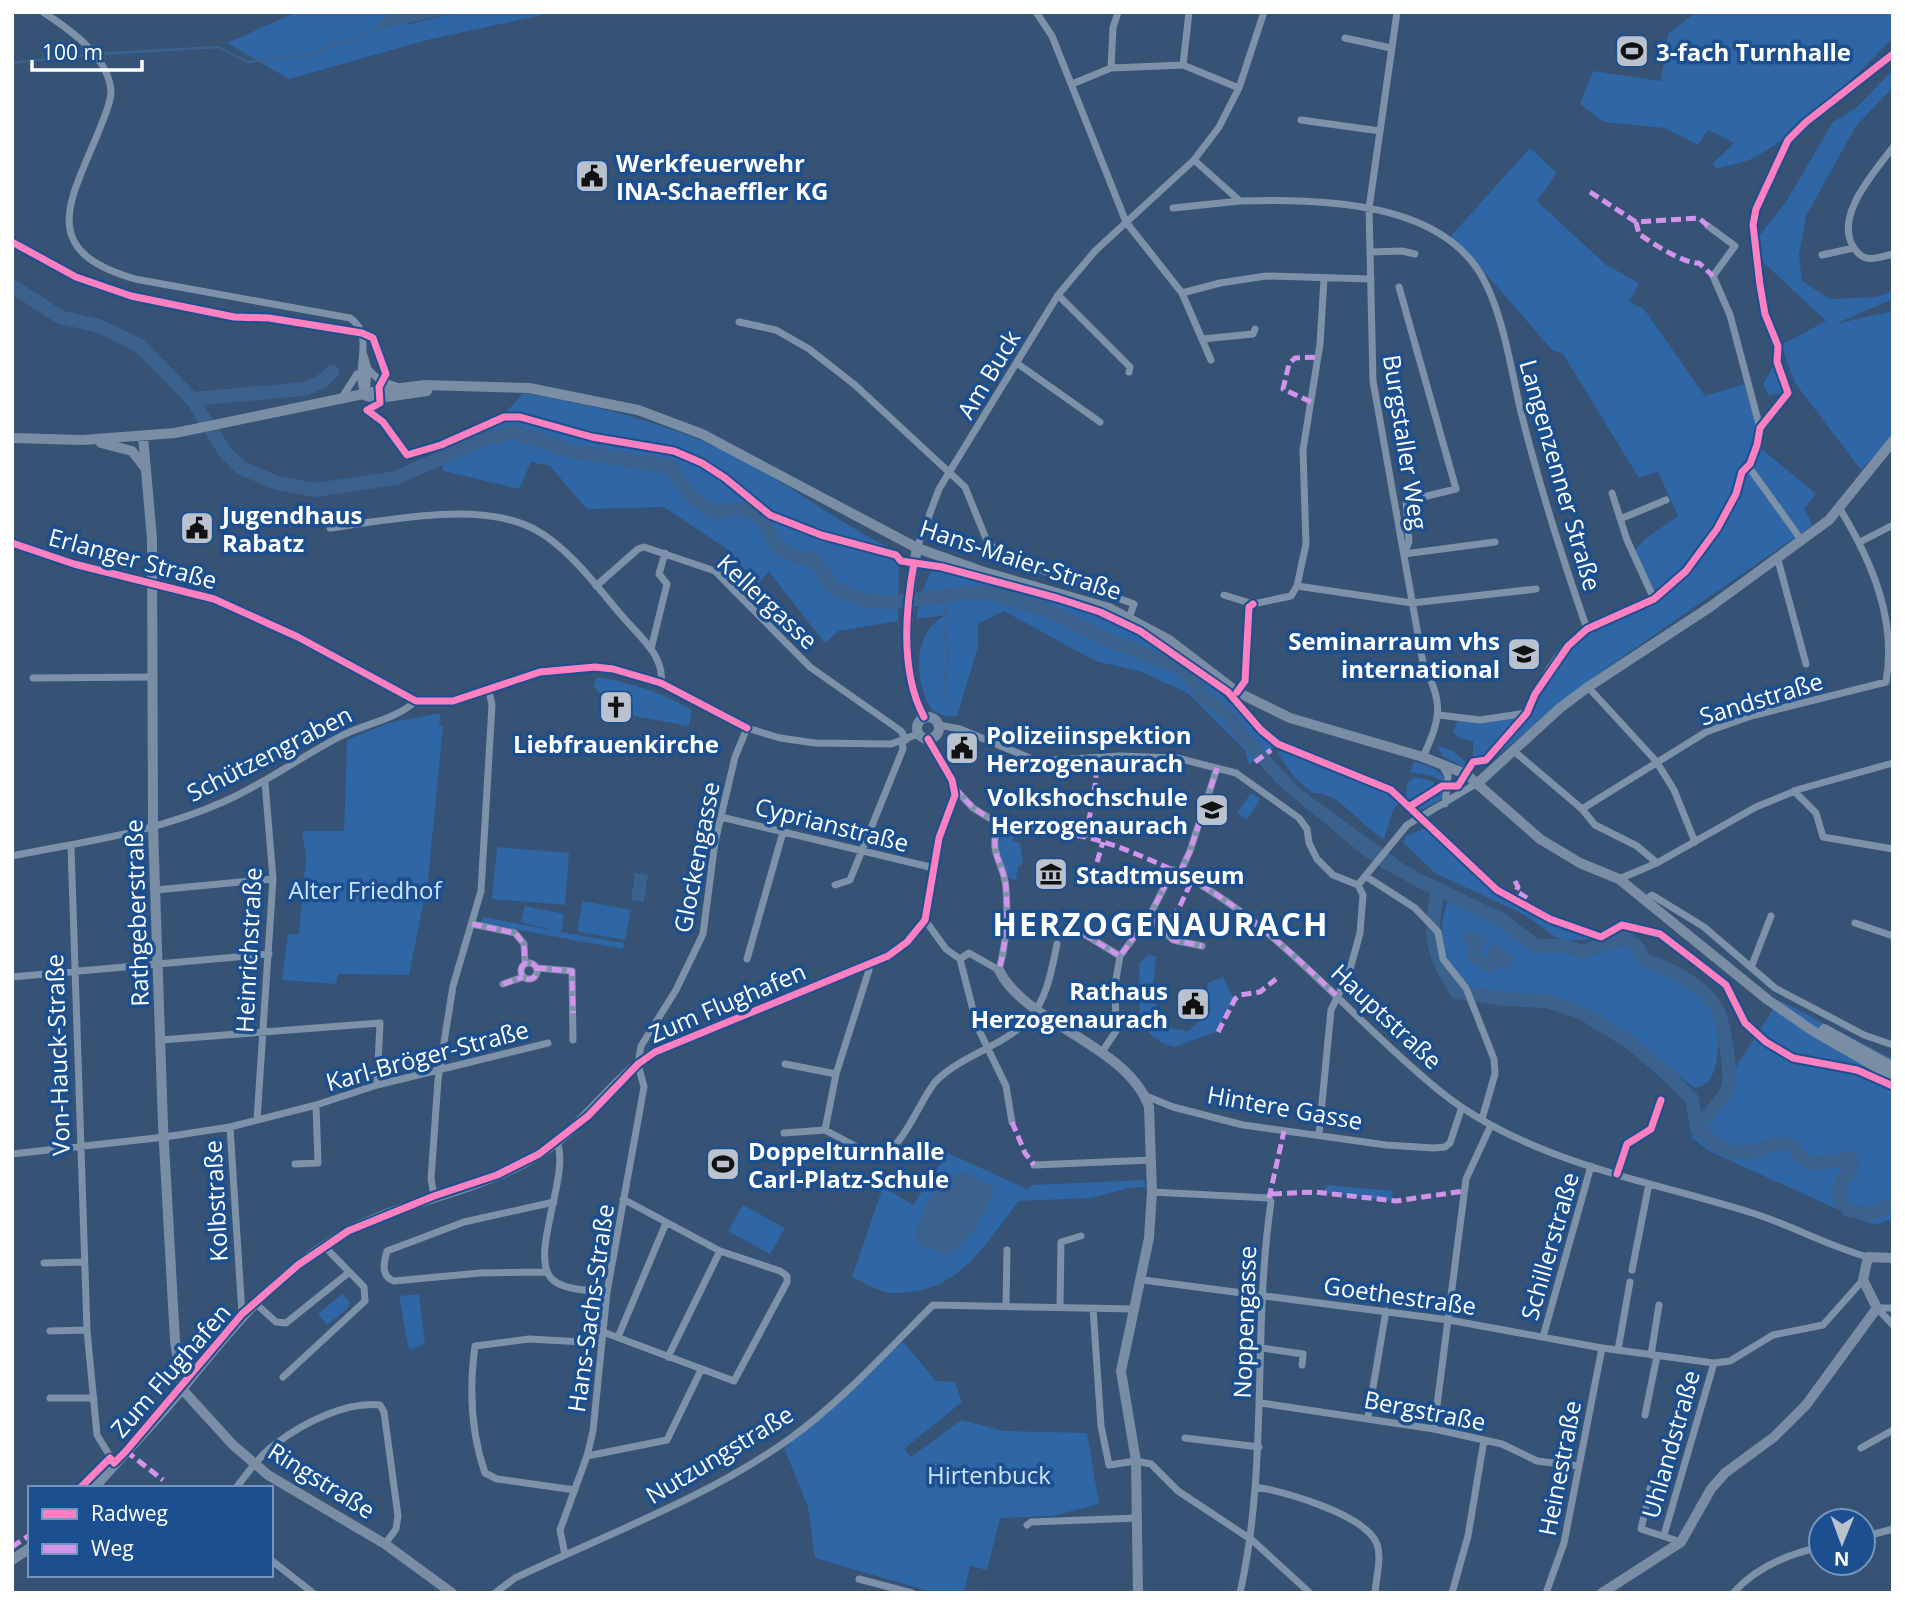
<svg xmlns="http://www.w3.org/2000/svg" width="1905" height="1605" viewBox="0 0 1905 1605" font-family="'Open Sans',sans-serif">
	<rect width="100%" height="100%" fill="#365274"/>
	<!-- green -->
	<path fill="#2f66a5" d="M297,12h96l-4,3 21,9 50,-12h96l-125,27 -142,40 -62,-36z
		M1696,12h197v26c-39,40 -87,90 -136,118 -12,7 -28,9 -41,13l-3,-6 21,-20 -26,-13 -10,15 -34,-17 -60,-6 -24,-18 13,-33 68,10 7,-47z
		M1893,70v17l-37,39 -50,90 -7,38 3,27 28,18 46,-2 17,-6v8l-58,25 58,-13v126l-32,33 -66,-87 -14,-38 45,-24 -77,-72 37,-47 47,-80 22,-13z
		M1530,148l27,25 -20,28 68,63 34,19 -10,19 15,7 61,87 39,-12 13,44v17l59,49 -12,15 9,16 -228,158 -99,82 -13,-10v-14l-14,-3 -6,-6 6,-14 21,2 47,-7 29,-53 31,-31 67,-30 -22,-46 13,-14 33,-23 -20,-44 -19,6 -76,-124 -11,-4 -72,-83 -31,-29z
		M1775,364l11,27 -17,5 -6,-12z
		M524,393c78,14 148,30 218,67 52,27 99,65 152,90l5,12 -1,59 -60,10 -13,12 -56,-71 -11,11 -34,-36 -60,-40 -77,2 -37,-43 -19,-4 -12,27 -76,-18 -3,-27 62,-28z
		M932,570c85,19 182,37 253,93 32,25 60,56 89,84l-25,18 -4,-15 -57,-57 -49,-22 -44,-10 -91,-50 -26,13v23l-21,69h-13l-12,-6c-19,-30 -20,-78 14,-95l-30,4 6,-28z
		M597,677c36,6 63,15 95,33l-3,16 -61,-11 1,-10 -4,-7 -21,-1 -11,-11z
		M441,713l-2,12 4,1 -15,154 -19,95 -71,-1 -2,10 -54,-4 6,-46h11l7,-78 -4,-25h42l3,-91 41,-17z
		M1437,745l16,6 14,12 -1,5 -24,-12z
		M1283,748l110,46 8,7 -8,9 -9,29c-23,-12 -45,-48 -71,-46l-18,-15 -18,-25z
		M1414,762c14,4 27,6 32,21l-14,-7 -22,-4z
		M1415,777l18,4 2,6 -25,17 -4,-2 1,-19z
		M1441,790l3,2 -2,7 -24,13 -4,-4z
		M1251,793l9,6 -13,21 -10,-7z
		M1434,823l14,12 -3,5 51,48 -67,-63z
		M1426,828c50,49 98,89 167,111l-32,2 -36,-26 -90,-42 -32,-31 3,-6z
		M1002,833l10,1 1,8 7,1 3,21 -5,2 -2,14 -8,-2 -11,-30z
		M497,847l72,6 -4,52 -73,-6z
		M1450,895l52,25 34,26h29l17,5 44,-13 11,9 8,14c30,5 52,28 73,49 0,24 6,76 -24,78l-17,-14 -8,2c-33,-32 -75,-64 -120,-75 -22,-5 -48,-2 -71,-5 -9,-13 -21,-22 -29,-35 -12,-18 -7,-48 1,-66z
		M583,901l48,9 -6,30 -48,-9z
		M525,906l39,8 -3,18 63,11 -1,6 -142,-26 1,-6 75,14 -36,-9z
		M1148,955l8,1 -3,32 7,38 28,5 23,-20 -4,-28 16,-6 11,22 -18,33 -42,15c-45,-13 -33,-44 -35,-83z
		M1779,1000l114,59v159l-14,6 -11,-1 -159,-72 -18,-14z
		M948,1153l79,36 5,-4 112,-5 2,7 -18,1 -37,10 -72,3c-36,46 -60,93 -126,92 -13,0 -29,-11 -41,-16l31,-90 30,18z
		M1326,1185l67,6 -1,10 -67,-8z
		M743,1205l42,23 -15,26 -42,-23z
		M342,1294l8,8 -3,7 -20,16 -9,-11z
		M419,1294l6,50 -16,6 -10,-54z
		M903,1342l33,39 19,1 7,20 -58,47 7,8 50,-37 43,11 83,2 12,71 -47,12 -52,2 -13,52 -17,-4 -6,27h-29l-120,-35 -7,-51 -24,-59z"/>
	<!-- water -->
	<path fill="#3b618d" d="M393,12h67l-81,17 -3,-5z
		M1233,716l66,72 102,74 -8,12 -29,-18 -89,-74 -50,-58z
		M635,873l13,2 -4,27 -13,-2z
		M1469,930l19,9 -9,16 4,3 10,-16 21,16 -5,11 -11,-3 -7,8 -26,-16 4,-10 -7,-8z
		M964,1172l29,15c3,15 -31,65 -46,68l-27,-10 -5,-6c2,-23 23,-64 49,-67z"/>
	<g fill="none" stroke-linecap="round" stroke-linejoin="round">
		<!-- stream -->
		<path stroke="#3b618d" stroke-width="2.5" d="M97,54l121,-7 30,15 65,-9 66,-24
			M12,63l79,-9
			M945,615l2,-17
			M943,699l5,-46 -4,-30"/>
		<!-- river -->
		<path stroke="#3b618d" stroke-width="14" d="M12,286l48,31 39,9 41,20 52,53 33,53 16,16 36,15 38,7 81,-12 85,-38 33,-8 58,19 99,16c12,21 23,37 47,46 11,-5 33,-5 42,5 8,8 10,20 18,28 11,10 22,12 36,14l20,29 35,12 21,1 80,-9 24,1 55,17 52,26 75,29 13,10 14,20 23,17 15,21
			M192,399l112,-10 17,-7 11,-10
			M1380,858l36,21 86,41 34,26h29l17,6 44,-14 11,9 8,14c21,4 65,29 73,50 6,14 15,66 9,79 -6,13 -21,26 -30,38 19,19 35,31 63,21 8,-3 18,-7 26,-5 9,1 10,9 16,14 13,10 34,2 49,0l1,11 -9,10 -5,17 10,14 22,4 23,-10
			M1438,889c-9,44 -7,65 19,103l48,7 42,2 34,11 50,31 38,33 23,23 5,29"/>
		<!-- street -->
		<path stroke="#7d92a8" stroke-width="7" d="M43,12c26,17 66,44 68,80 0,10 -7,26 -11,36 -28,71 -66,122 35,151l215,39c27,18 2,52 15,77
			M1036,12l16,24 74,186 56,71 38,-10 46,-7 105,3
			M1397,12l-28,196 4,173 50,282c20,41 19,52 0,94
			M1345,38l46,10
			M1183,65l6,-53
			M1111,68l2,-40 5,-16
			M1072,84l39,-16 72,-3 56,23
			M1301,120l79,11
			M1893,147c-18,25 -60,69 -39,101 10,16 24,10 39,6
			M1194,160l46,41c78,-2 204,-2 245,81 20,39 27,95 38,138 18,71 40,140 64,209
			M1173,208l67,-7
			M1708,226l27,20 -22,30 17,39 30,113 -10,36 1,6 51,71
			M1370,252l32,-1 13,3
			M1822,255l32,-7
			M1399,287l57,202 -50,12 3,41 -5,12 91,-12
			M1182,293l29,67
			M1058,295l72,72 -1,5
			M739,322l37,8 33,19 46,36 110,102 22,54 15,15 132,48 -5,14
			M1202,339l51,-5 2,-5
			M364,355l4,14 -2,26
			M1018,364l82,58
			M368,369l11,11 20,7
			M341,399l16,-25
			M1620,519l46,-19
			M330,528c58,-8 153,-28 206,2 34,19 61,57 87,87 16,19 42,39 38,66
			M1860,542l33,-17
			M12,543l62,21 140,35 84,38 118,64h37l87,-29 55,-5 18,2 48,14 86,45 33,10 35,5 76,1 27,-10
			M917,548l22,-59 119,-194 37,-44 99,-91 25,-33 20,-39 25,-76
			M1778,560l28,104
			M596,586l42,-37 6,-2 71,24 95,96 91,64 5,9
			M1297,586l115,17 124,-14
			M1224,595l29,9 38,-8 6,-10 9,-42 -3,-94 17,-106 4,-65
			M651,649l16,-65 -8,-10 6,-21
			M33,678l121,-1
			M1588,687l68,74 18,29 21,52
			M1237,692l8,-11 4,-74 4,-3
			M1439,715l41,5 47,-7c12,-30 32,-68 62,-84 20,-12 44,-19 65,-30l-27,-59 -15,-47
			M939,725l21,4 77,32 83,-5 57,2 59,15 63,45 8,11 2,14 8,16 16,16 25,10
			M1515,752l67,57 13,16 42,21 20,17
			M1441,763l7,13 -3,28
			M955,789l18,19 26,16c-12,30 5,37 7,64 2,26 0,56 -7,82l-30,-17 -9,6
			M1794,791l22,22 7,24 70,12
			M1582,809l124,-77 45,-16 135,-34c11,-62 -14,-120 -46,-173
			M721,817l213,51
			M71,847l16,483 10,105 17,28
			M12,856c74,-15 141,-23 211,-54 41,-18 76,-44 116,-65 24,-13 56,-17 77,-36
			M1180,873l10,-22 27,-83
			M1367,877l48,31 23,24 5,27 23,29 28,71 1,15 -13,45
			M1619,879l38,-16 99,-56 44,-18 93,-26
			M835,885l15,-5 53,-131 -1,-7
			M1358,885l49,-60 72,-43
			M156,890l117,-11
			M1645,900l7,-5 52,32 71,61 89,47 29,10
			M1149,917l24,23 29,6
			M925,920l21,29 14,10
			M1855,923l38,13
			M472,924l43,9 9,11 1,20
			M1084,934l36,22
			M747,959l36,-127
			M960,959l17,67 29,60 6,36
			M521 971a8 8 0 1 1 16 0a8 8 0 1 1-16 0Z
			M1752,965l19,-49
			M537,968l35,3 1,69
			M12,977l257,-23
			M503,984l20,-7
			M161,1040l219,-17 -3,62
			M1102,1052l14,-21 -1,-46 5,-29 29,-39 24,-47c101,48 180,152 268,222 86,69 205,88 308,120 41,12 78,34 119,45
			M785,1064l51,10
			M1146,1096l27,11 70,18 143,20 48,3 11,-1 5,-4 12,-36
			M257,1120l16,-241 -8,-97
			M230,1127l12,187
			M825,1130l11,-56 33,-104v-8
			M784,1133l41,-3 49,26c27,1 45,-56 62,-75 26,-26 68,-35 93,-62 18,-19 23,-51 28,-75
			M1319,1134l12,-124 18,-37 11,-40 3,-38 -5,-10
			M557,1142c14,33 -30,116 -4,138 13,11 38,10 54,12
			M12,1154l153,-17 65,-10 86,-22 61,-20 171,-42
			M295,1164l23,-1 -2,-58
			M1034,1165l117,-5
			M1152,1192l117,6 2,4c-19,130 -2,262 -31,391
			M434,1196l-3,-17 7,-99 15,-94 28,-95 11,-186 -3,-14
			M44,1263l39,-1
			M1632,1270l17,-86
			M547,1272l-67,1 -86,8c-14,-5 -10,-19 -7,-30l77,-29 90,-20
			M1143,1280l306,40 153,28 112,15 16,-2 43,-26 50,-10 40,-45
			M255,1303l21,19 10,1 61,-49
			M1006,1306l1,-56
			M1060,1307l1,-65 20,-6
			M1093,1308l8,118 8,39 27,-4 15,3 27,27 74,49 58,53
			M1877,1308l16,17
			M1878,1308h15
			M50,1331l37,-1
			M603,1332l131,49 53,-99v-6l-7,-5 -60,-20 -97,-52
			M618,1337l48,-114
			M1543,1337l48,-171
			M1262,1348l41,6 -1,11
			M1618,1350l12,-68
			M1651,1355l8,-50
			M668,1357l52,-106
			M283,1377l82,-76 -1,-14 -40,-41
			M50,1398h44
			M1261,1403l173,26 68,15 35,17 41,5
			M1645,1415l12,-59
			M1368,1417l18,-106
			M1434,1429l32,-250 25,-54
			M1185,1438l74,9
			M1861,1448l32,-18
			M587,1456l80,-16 34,-70
			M1652,1481l-11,48 40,13
			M1256,1487c29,5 109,27 121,57 5,14 -1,34 -2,49
			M236,1488c12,-16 25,-34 41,-45 26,-20 70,-42 103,-38l4,7 14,104 -2,13 -11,15
			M575,1490l-78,-11 -12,-6c-14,-41 -16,-84 -10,-127l54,-7 72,4
			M1027,1525l4,-3 106,-4
			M1664,1535l50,-172
			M1863,1537l30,-8
			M565,1555l-5,-25 27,-74 6,-25 14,-139 37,-205 -6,-23 3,-18 35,-56 27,-56 12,-92 20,-85 12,-29
			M271,1560l42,33
			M859,1579l53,14
			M495,1593l20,-15c90,-43 191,-80 273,-138 51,-36 100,-90 145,-135l201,4
			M1452,1593l16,-57 16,-96
			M1546,1593l18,-50 38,-195
			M1733,1593c23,-26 55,-39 88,-46"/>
		<!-- secondary -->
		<path stroke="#798da4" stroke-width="10" d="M366,396l13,2 48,-7
			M143,436l9,103 1,289 10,297 12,216 7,48 51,56 35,30 117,69 67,49
			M12,438l71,2 92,-7 203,-42 47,-6 104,3 109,22 64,24 215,114 64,23 128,37 60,32 68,52 53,26 133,39 43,17 74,65 40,24 39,16 149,121 45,31 80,46
			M101,443l31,8 14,18
			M917,548c-10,54 -19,119 7,169
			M917 728a11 11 0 1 1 22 0a11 11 0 1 1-22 0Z
			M1479,782l81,-74 28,-21 122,-80 119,-87 64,-79
			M999,970c26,54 129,75 150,137l3,85 -3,46 -28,133 15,90 2,132
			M1824,1029l69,38
			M94,1488c29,-33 60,-65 88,-99 49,-61 93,-116 163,-156 62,-34 137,-42 196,-80 45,-28 72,-76 114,-101l233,-96 19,-14 18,-22 14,-82 16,-43 -3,-15 -24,-41
			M12,1560l18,-12
			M1602,1593l79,-51 30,-53 14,-16 49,-36 32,-32 71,-97 -14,-28 5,-23 25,1"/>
		<!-- quiet -->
		<path stroke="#d193ec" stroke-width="5" stroke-dasharray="10 5" stroke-linecap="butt" d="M1590,192l46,30 63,-4 9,8
			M1636,222l3,12c13,9 45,30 60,29l14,13
			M1311,402l-28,-13 6,-25 6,-6 23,-1
			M1255,762l16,-12
			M955,788c39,50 76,37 130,49 31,7 61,21 90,34 58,27 116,81 161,124
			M999,824c-12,30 5,37 7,64 2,26 0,56 -7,82
			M1086,837l10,-57v-23
			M1097,862l6,-20
			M1180,873l10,-22 27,-83
			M1515,881l3,6 -2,4 11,7
			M1149,917l24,23 29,6
			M472,924l43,9 9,11 1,20
			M1161,929l18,-21 13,-28
			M1084,934l36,22 29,-39 24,-47
			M521 971a8 8 0 1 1 16 0a8 8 0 1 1-16 0Z
			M537,968l35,3 1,42
			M503,984l20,-7
			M1218,1032l17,-33 5,-4 20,-3 16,-13
			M1012,1122l13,31 9,12
			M1272,1194l43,-2 81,9 68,-10
			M1269,1198l15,-67
			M126,1451l37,29
			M12,1547l18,-12"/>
		<!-- cycleway casing -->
		<g stroke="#1b4f8f" stroke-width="11">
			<path id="cycleway" d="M12,242l64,35 55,19 103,21 35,1 93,15 11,5 13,36 -7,13 1,16 -13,7
				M367,410l16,12 24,33 34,-10 63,-28h16l72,20 82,14 28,12 23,15 45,37 51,20 75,20 5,6 41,6 115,31 43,14 40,19 88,61 33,38 17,14 113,46 106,100 53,29 51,18 21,-12 38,9 34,26 32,25 19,38 21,19 27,16 64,12 36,16
				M12,543l62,21 140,35 84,38 118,64h37l87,-29 55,-5 18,2 48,14 86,45
				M914,563c-9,49 -14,109 10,154
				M1237,692l8,-11 4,-74 4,-3
				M1409,807l33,-21h16l15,-24 13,-2 41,-47 8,-19 33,-48 19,-17 67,-30 32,-28 31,-42 19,-35 6,-22 8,-8 7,-19 3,-17 28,-35 -11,-31 1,-16 -13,-32 -5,-29 -7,-60 3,-16 32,-69 18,-18 87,-68
				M1617,1174l10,-30 24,-15 10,-29
				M80,1488l30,-30 4,5 12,-12 116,-137 56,-49 50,-34 86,-35 63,-21 42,-21 49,-38 50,-52 17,-12 233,-96 19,-14 18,-22 14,-82 16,-43 -3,-15 -24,-41"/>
		</g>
		<!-- cycleway -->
		<use href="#cycleway" stroke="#ff80c0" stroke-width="7"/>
	</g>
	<!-- icons -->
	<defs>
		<g id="stadium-square" transform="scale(1.75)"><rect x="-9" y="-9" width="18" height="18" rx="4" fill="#b9c2ce" stroke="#1b4f8f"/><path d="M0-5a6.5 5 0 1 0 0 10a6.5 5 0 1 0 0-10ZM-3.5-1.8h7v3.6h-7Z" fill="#111"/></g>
		<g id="civic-square" transform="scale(1.75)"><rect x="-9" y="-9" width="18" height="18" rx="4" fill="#b9c2ce" stroke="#1b4f8f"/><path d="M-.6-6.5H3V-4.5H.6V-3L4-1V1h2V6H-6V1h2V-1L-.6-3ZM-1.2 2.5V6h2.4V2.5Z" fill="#111"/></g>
		<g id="university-square" transform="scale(1.75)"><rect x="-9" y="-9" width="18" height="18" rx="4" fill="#b9c2ce" stroke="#1b4f8f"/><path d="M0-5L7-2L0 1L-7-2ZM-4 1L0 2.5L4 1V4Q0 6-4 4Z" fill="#111"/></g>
		<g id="church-square" transform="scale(1.75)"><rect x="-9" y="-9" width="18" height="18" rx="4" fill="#b9c2ce" stroke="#1b4f8f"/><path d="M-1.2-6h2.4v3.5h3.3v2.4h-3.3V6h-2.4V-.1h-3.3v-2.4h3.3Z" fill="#111"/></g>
		<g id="museum-square" transform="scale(1.75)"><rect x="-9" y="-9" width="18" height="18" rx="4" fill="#b9c2ce" stroke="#1b4f8f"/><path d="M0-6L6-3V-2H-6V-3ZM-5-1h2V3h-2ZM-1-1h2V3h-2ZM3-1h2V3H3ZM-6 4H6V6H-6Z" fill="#111"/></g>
	</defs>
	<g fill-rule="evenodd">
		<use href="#stadium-square" x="1632" y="51"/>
		<use href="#civic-square" x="592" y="176"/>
		<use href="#civic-square" x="197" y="528"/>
		<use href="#university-square" x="1524" y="654"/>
		<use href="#church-square" x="616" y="707"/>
		<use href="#civic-square" x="962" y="748"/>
		<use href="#university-square" x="1212" y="810"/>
		<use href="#museum-square" x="1051" y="874"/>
		<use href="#civic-square" x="1193" y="1004"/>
		<use href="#stadium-square" x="723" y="1164"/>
	</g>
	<g text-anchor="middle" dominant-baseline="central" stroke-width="7" stroke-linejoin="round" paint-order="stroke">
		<!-- poi labels -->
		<g font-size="24" font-weight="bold" fill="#fff" stroke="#1b4f8f" text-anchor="start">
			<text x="1656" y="51">3-fach Turnhalle</text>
			<text x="616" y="162">Werkfeuerwehr<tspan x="616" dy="28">INA-Schaeffler KG</tspan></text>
			<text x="222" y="514">Jugendhaus<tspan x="222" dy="28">Rabatz</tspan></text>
			<text x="1500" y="640" text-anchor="end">Seminarraum vhs<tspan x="1500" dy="28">international</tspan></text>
			<text x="986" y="734">Polizeiinspektion<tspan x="986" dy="28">Herzogenaurach</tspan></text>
			<text x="616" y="743" text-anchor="middle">Liebfrauenkirche</text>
			<text x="1188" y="796" text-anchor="end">Volkshochschule<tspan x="1188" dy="28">Herzogenaurach</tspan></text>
			<text x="1076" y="874">Stadtmuseum</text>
			<text x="1168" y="990" text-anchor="end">Rathaus<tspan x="1168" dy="28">Herzogenaurach</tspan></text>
			<text x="748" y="1150">Doppelturnhalle<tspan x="748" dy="28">Carl-Platz-Schule</tspan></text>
		</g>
		<!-- street labels -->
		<g font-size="24" fill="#fff" stroke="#1b4f8f">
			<text transform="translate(988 374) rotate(-59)">Am Buck</text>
			<text transform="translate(1406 442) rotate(81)">Burgstaller Weg</text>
			<text transform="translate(1561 475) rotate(74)">Langenzenner Straße</text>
			<text transform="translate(133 558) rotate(15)">Erlanger Straße</text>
			<text transform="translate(1021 559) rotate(18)">Hans-Maier-Straße</text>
			<text transform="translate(768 601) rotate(43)">Kellergasse</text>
			<text transform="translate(1761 698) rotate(-17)">Sandstraße</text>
			<text transform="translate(269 753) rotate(-27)">Schützengraben</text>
			<text transform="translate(832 824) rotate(14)">Cyprianstraße</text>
			<text transform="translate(696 857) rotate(-79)">Glockengasse</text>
			<text transform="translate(136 913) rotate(-92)">Rathgeberstraße</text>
			<text transform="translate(248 950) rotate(-87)">Heinrichstraße</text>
			<text transform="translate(727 1002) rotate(-23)">Zum Flughafen</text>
			<text transform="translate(1387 1016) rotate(43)">Hauptstraße</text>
			<text transform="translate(57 1055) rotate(-92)">Von-Hauck-Straße</text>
			<text transform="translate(427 1055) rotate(-15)">Karl-Bröger-Straße</text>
			<text transform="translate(1285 1107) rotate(10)">Hintere Gasse</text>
			<text transform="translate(215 1201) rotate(-93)">Kolbstraße</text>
			<text transform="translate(1549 1246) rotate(-74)">Schillerstraße</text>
			<text transform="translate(1400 1295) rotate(8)">Goethestraße</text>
			<text transform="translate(590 1308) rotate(-82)">Hans-Sachs-Straße</text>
			<text transform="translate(1244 1322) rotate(-88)">Noppengasse</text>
			<text transform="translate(170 1370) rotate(-49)">Zum Flughafen</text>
			<text transform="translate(1425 1410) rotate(11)">Bergstraße</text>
			<text transform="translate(1670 1444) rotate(-74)">Uhlandstraße</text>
			<text transform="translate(719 1454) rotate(-31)">Nutzungstraße</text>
			<text transform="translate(1559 1468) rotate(-79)">Heinestraße</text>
			<text transform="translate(322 1480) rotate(32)">Ringstraße</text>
		</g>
		<!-- park labels -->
		<g font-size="24" fill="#cfe3fa" stroke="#1b4f8f">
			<text x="365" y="889">Alter Friedhof</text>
			<text x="989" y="1474">Hirtenbuck</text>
		</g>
		<!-- district labels -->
		<g font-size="32" font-weight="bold" letter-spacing="2" fill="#fff" stroke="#1b4f8f">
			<text x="1161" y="923">HERZOGENAURACH</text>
		</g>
	</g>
	<!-- border -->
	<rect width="1905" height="1605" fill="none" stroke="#ffffff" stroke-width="28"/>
	<!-- legend -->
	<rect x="28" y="1486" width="245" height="91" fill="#1b4f8f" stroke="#7695bc" stroke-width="2"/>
	<rect x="42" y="1509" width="35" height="10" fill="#ff80c0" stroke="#7695bc" stroke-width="2"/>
	<text x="91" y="1521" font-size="21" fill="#ffffff">Radweg</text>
	<rect x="42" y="1544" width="35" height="10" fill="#d193ec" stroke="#7695bc" stroke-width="2"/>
	<text x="91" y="1556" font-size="21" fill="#ffffff">Weg</text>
	<!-- north arrow -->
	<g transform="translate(1842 1542) rotate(181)"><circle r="33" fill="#1b4f8f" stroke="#7695bc" stroke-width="2"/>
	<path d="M0-5L12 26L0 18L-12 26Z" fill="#b9c2ce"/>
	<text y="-10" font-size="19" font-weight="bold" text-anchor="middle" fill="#ffffff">N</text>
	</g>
	<!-- scale -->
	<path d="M32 60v10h110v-10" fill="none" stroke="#ffffff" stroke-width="3.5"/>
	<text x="42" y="60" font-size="21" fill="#ffffff" stroke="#1b4f8f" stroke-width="5" paint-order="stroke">100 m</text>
</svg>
